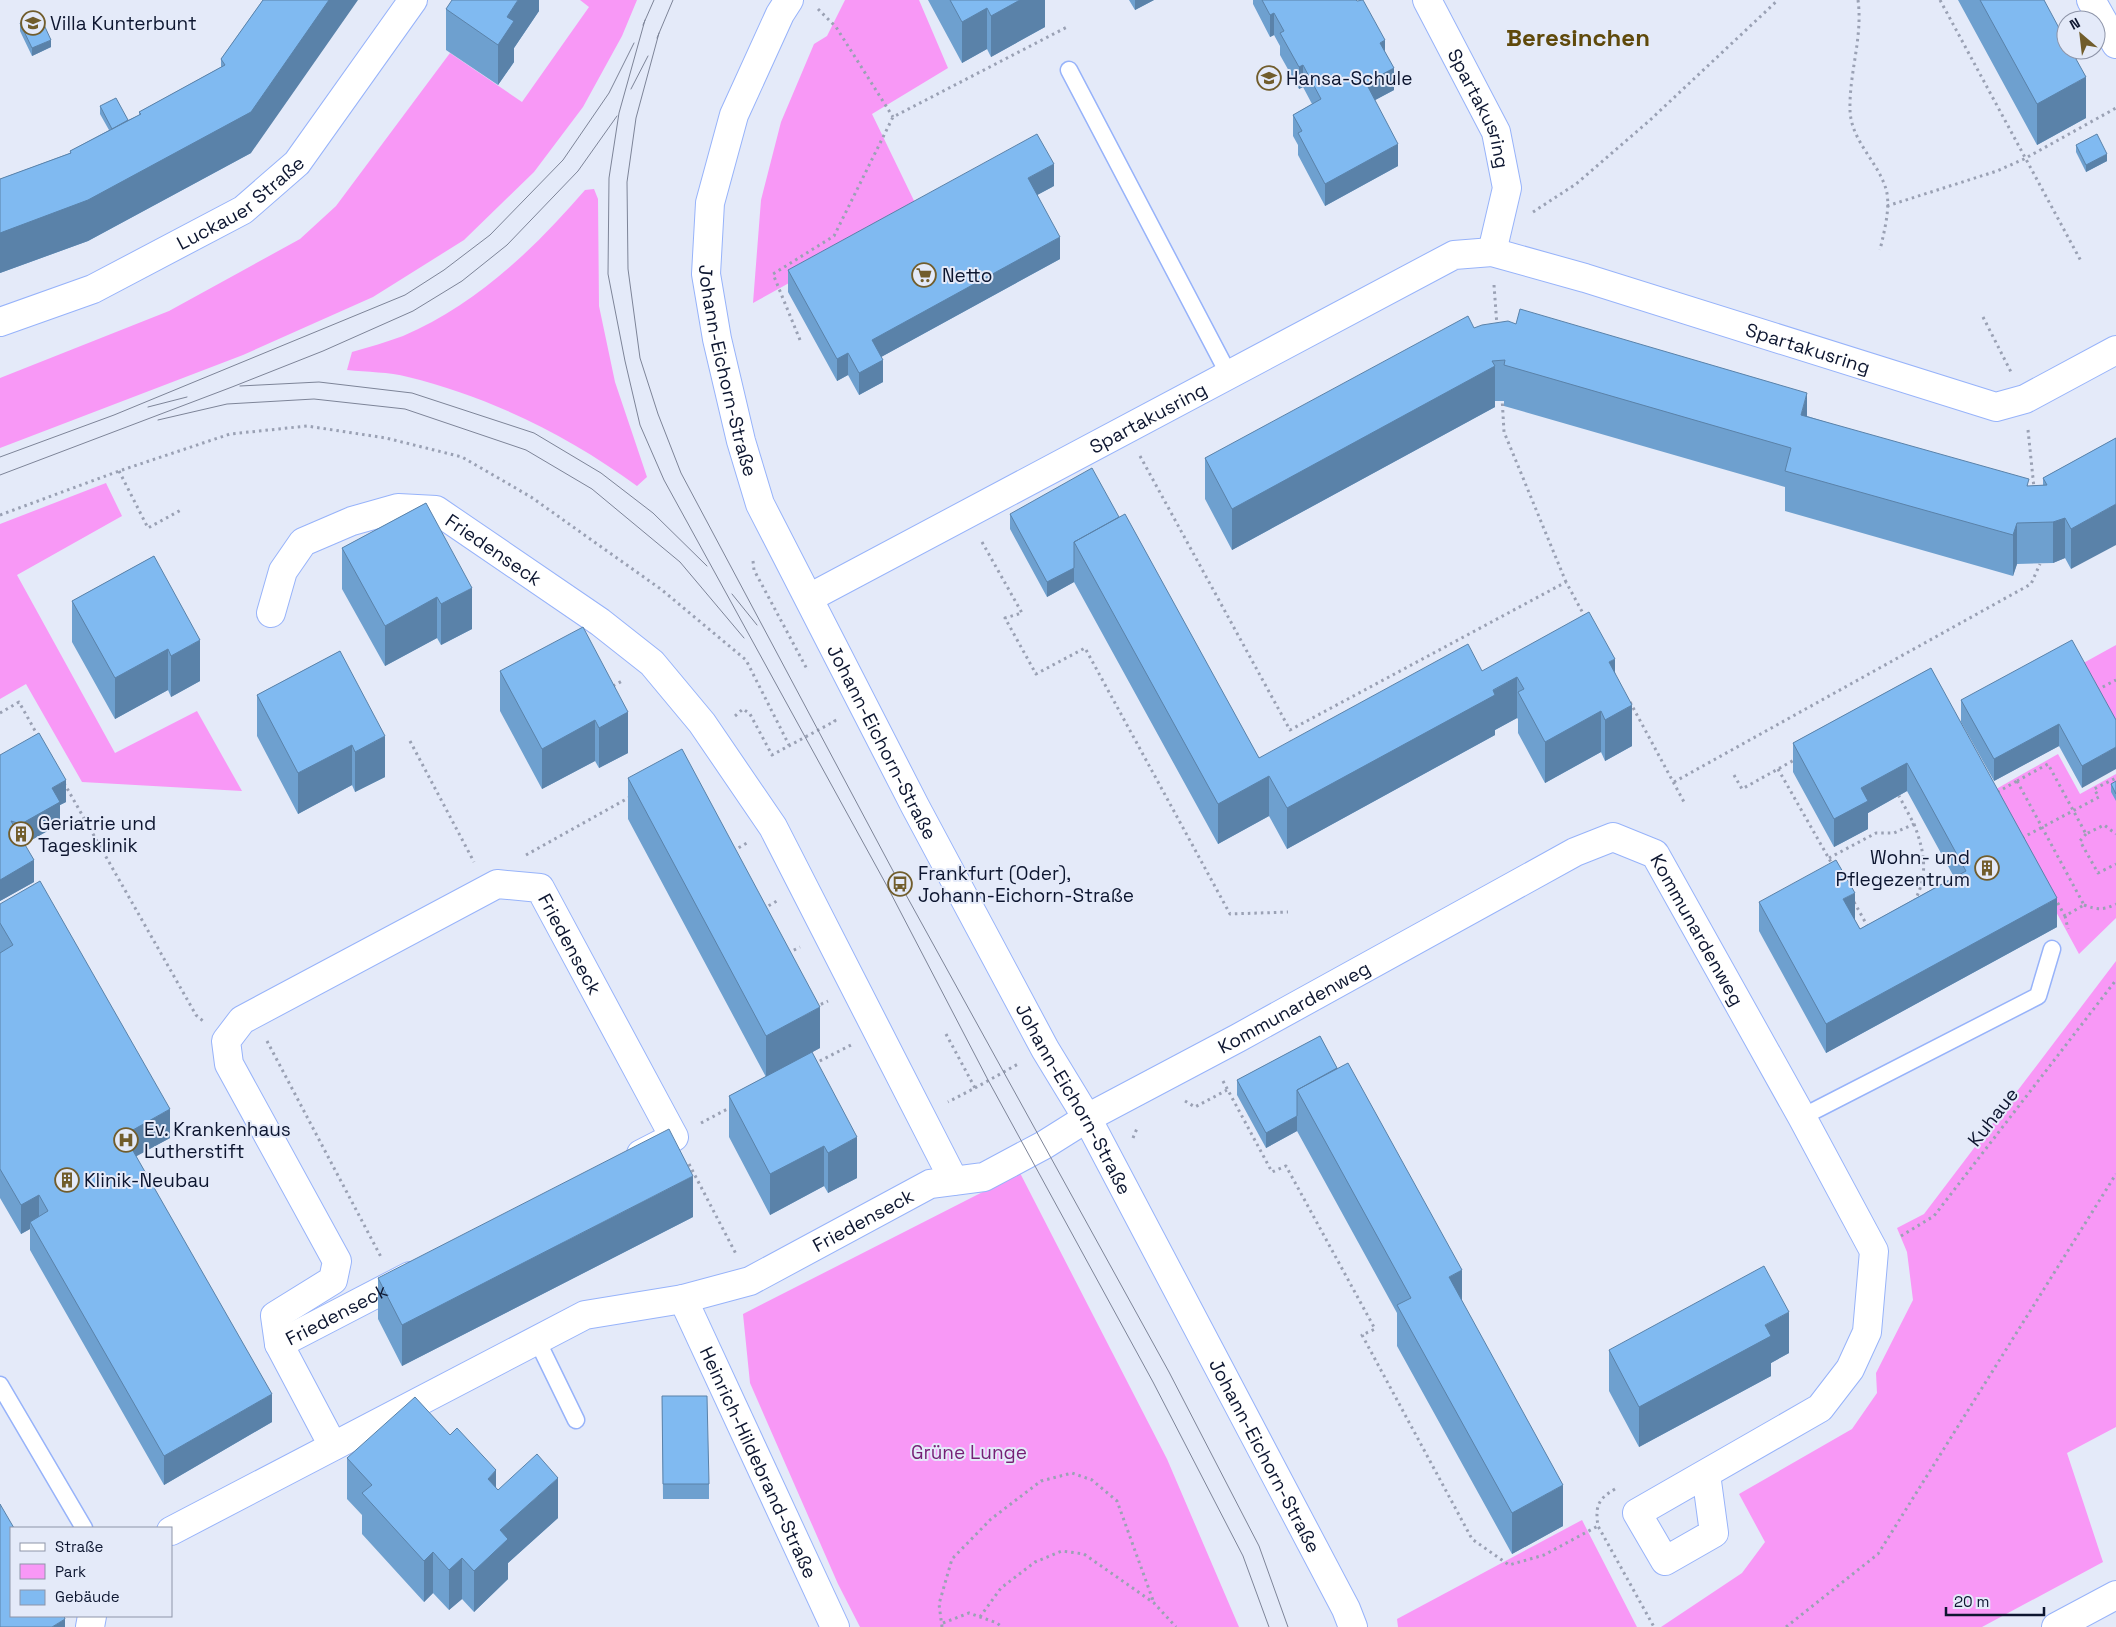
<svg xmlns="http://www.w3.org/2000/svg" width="2116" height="1627" viewBox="0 0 2116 1627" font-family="'Space Grotesk',sans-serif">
	<rect width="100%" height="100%" fill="#e4eaf9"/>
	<!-- green -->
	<path fill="#f898f6" d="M580,0h57l-15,36 -39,71 -49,65 -70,68 -91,57 -130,58 -243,93v-70l169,-67 131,-72 36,-33 114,-153 72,49 67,-95z
		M845,0h74l29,68 -76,46 47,97 -166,92 8,-103 20,-78 33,-78 13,-8z
		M594,189l4,10 1,107 16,76 32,95 -10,9c-68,-50 -147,-89 -229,-109 -19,-5 -41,-5 -61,-7l5,-18c17,-5 35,-10 51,-16 73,-31 131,-87 182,-146z
		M106,483l16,33 -105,59 98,178 82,-42 45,80 -160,-9 -56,-98 -26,15v-175z
		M2116,645v91l-38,-70z
		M2058,754l22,40 36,-20v144l-37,36 -88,-162z
		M2116,961v466l-49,26 36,109 -121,65h-321l81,-54 23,-31 -26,-48 113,-65 25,-36 -1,-20 37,-73 -6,-48 -10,-24 27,-14z
		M1020,1173l147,286 72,168h-379l-22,-43 -88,-201 -7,-69z
		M1582,1520l55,107h-239l-1,-8z"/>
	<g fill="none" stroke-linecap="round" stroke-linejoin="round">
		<!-- service casing -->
		<g stroke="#97b3fa" stroke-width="19">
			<path id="service" d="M1069,70l159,303
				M1802,1117l236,-121 14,-47
				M537,1340l39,80
				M0,1385l84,143"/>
		</g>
		<!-- minor casing -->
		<g stroke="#97b3fa" stroke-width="30">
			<g id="minor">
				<path id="s1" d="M789,0l-9,14 -46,101 -24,88 -4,71 11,65 24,102 19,63 155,302 130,243 42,69 259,491 7,18"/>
				<path id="s2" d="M1427,0l69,132 11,56 -15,64"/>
				<path d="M2091,0l25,44"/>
				<path id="s3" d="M0,322l93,-33 150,-79 54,-47 116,-163"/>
				<path id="s4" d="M809,598l645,-343 38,-3 93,26 411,129 29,-8 91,-49"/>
				<path id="s5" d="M271,613l12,-42 20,-29 49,-21 46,-13 38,2 164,112 52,41 50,60 71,104 177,346 3,8"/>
				<path id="s6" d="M683,1299l152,328"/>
				<path id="s7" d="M279,1344l-4,-28 58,-36 4,-19 -108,-197 -3,-23 16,-21 255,-136 43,4 134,249 -33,17"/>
				<path id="s8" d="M333,1446l-54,-102 131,-68"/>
				<path id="s9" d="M171,1531l414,-216 98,-16 67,-18 180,-97 54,-7 60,-32 43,-27 151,-80 337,-186 38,-15 42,17 147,263 72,134 -7,81 -17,37 -30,39 -183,105 28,48 49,-28 -8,-59"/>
				<path d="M90,1627l2,-11"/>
				<path d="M2056,1627l60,-32"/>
			</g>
		</g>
		<!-- path -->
		<path stroke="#9aa1b4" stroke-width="3" stroke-dasharray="2.5 4" stroke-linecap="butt" d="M1858,0c5,37 -9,73 -8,110 1,30 26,50 35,76 7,18 -1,46 -5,64
			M1940,0l142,263
			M818,9l18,18 57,90
			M1887,206l110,-35 27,-12 92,-51
			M1533,212l43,-28 73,-63 129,-121
			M1494,285l3,41
			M1983,317l28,55
			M800,340l-27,-66 61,-38 59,-119 176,-91
			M1502,397l2,35 62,150
			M2028,430l6,58
			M1140,456l150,274 276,-148 19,35
			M119,471l29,57 33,-18
			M0,515l119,-44 111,-37 77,-8 79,12 76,19 69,40 131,93 84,70 43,85
			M982,542l40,71 -17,5 31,56 49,-26 145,266 58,-2
			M753,561l1,9 54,101
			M613,686l11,-6
			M2097,690l19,-10
			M1630,702l54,100
			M0,713l19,-11 19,34
			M735,716l8,-7 7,5 22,41 63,-34 -1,-2
			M410,741l64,121
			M1778,769l54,95
			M1734,775l8,14 54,-30
			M2017,781l67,124 -19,11 -69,-123z
			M2017,781l31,-17 38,70 18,-9 12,9
			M1674,782l357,-198 9,-20
			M64,783l132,232 7,6
			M1914,824c10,26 15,50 1,76
			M2086,834l-6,7 18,32 18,-9
			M2022,838l77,-41 -5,-8 22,-11
			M733,851l14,-8
			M526,855l104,-58
			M1829,858l47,-25h18l20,-9 -15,-28
			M1854,902l14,25
			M2084,905c13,5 20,5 32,-1
			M763,909l14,-8
			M2065,916l3,13
			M788,953l12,-6
			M815,1007l13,-6
			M946,1034l29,54 -27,14
			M267,1041l114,216
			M814,1064l37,-19
			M1223,1081l49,91 14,-6 89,163 -13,6 110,204 37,26 35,-10 54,-29
			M975,1088l43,-24
			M1185,1101l10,6 32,-17
			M701,1123l32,-17
			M1133,1138l5,-12
			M689,1164l47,90
			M1901,1236l33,-20 182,-236
			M1615,1489c-17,10 -20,17 -17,37l56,101
			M980,1617l21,-29 34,-26 27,-11 22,3 70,49 22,24
			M943,1623l26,-10 28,10 5,4
			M942,1627l-3,-23 13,-45 39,-40 50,-38 31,-8 20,7 25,21 37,102
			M1786,1627l92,-73 238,-380"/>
		<!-- service -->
		<use href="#service" stroke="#fff" stroke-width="16"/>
		<!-- minor -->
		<use href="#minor" stroke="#fff" stroke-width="28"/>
		<!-- tram -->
		<path stroke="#7d8498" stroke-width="1" d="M645,20l-26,93 -10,65 -1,96 17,87 15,64 24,55 223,406 101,194 165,302 90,174 26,71
			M643,25l11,-25
			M659,33l-23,85 -9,64 1,87 12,89 18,56 23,59 219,411 269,488 90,174 29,81
			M657,38l16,-38
			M631,89l17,-33
			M240,386l79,-4 93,11 122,40 67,40 52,40 54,53
			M148,407l39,-10
			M158,420l69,-16 87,-5 91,10 121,41 66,39 88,73 64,76
			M0,457l114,-42 291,-120 39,-25 46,-35 73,-75 46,-67 25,-50
			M0,475l232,-88 91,-36 90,-40 49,-30 45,-36 71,-74 39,-55
			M732,594l25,31"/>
	</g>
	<!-- wall -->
	<path fill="#6ea0cf" d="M263,0l-12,153 -163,88 -88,32v-94l70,-26v-2l39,-21 -9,-16v-8l28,14 11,-5v-3l82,-45v-8z
		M539,0v11l-25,37v14l-16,23 -52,-35v-41z
		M928,0h117v27l-54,30 -4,-8 -25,14z
		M1129,0h25l-19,10z
		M1253,0h103l29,52 9,38 -19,10 23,66 -73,40 -27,-51v-10l-5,-9v-21l19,-11 -9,-17 -4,2 -19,-34v-9l-6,-11 -4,2 -17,-33z
		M1958,0h86l42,118 -49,27z
		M20,23l31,24 -19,9 -12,-25z
		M2076,145l31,16 -21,11 -10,-20z
		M1054,186l-17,9 23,64 -179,98 2,25 -24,13 -11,-20 -11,6 -49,-89v-22z
		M1474,328l333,88 222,70 14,-1v-7l73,-40 -45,131 -6,-11 -12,5 -36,1 -4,12 -228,-65v-24l-281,-81v-5h-9v6l-263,143 -27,-51v-41z
		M426,503l46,126 -31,16 -4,-7 -52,28 -43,-77v-41z
		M1010,514l109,3 140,241 223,-87 133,1 17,74 -27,15 -4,-9 -56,31 -27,-50v-14l-1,-1 -22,12v5l-208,114 -18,-33 -51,28 -144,-262 -27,15 -37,-68z
		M154,556l46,125 -29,16 -3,-7 -53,29 -43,-77v-41z
		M340,651l45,126 -30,15 -3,-7 -54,29 -41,-78v-41z
		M1931,668l126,259 -231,126 -67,-122v-29l96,18 5,9 94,-52 -47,-86 -39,22v16l-34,18 -41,-75v-29z
		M500,671l128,41v41l-29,15 -4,-7 -53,28 -42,-78z
		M1961,700l155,20 -34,68 -23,-42 -65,35 -33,-59z
		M0,755l66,47 -6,3v19l-36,20 10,38 -34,19z
		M628,778l192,270 -54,29 -138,-258z
		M2116,781v20l-5,-9v-8z
		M0,904l170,234 -34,18 136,266 -108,63 -134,-235v-21l-9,5 -21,-36z
		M1320,1036l142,266 101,224 -51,28 -115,-208v-33l-100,-182 -31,17 -29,-53v-15z
		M812,1052l45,126 -29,15 -4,-7 -54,29 -41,-78v-41z
		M693,1217l-291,149 -24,-47v-41z
		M1609,1350l180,3 -18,10v13l-132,71 -30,-56z
		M662,1396l47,88v15h-46z
		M347,1458l149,30 2,2 60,28 -50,45v16l-34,33 -12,-13 -13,11 -16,-17 -9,9 -62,-68v-19l-15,-16z"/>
	<!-- shaded-wall -->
	<path fill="#5a82a9" d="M329,0h29l-107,153 -163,88 -88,32v-40z
		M518,0h21v11l-25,37v14l-16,23v-40l9,-28z
		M1020,0h25v27l-54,30v-41z
		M1135,0h19l-19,10z
		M987,8v41l-25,14v-41z
		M1274,13v22l-4,2v-22z
		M51,40v7l-19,9v-8z
		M1385,40v22l-5,-19z
		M1303,65v22l-4,2v-22z
		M1394,68v22l-28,15v-22z
		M2086,77v41l-49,27v-41z
		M1398,144v22l-73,40v-22z
		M2107,154v7l-21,11v-7z
		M1054,164v22l-26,14v-22z
		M1060,237v22l-188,103v-22z
		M848,353v22l-11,6v-22z
		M883,360v22l-24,13v-22z
		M1495,366v41l-263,143v-41z
		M1807,393v41l-6,-19z
		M2116,504v41l-45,24v-40z
		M2065,518v40l-12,5v-41z
		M2017,523v41l-4,12v-41z
		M1074,568v14l-27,15v-15z
		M472,588v41l-31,16v-41z
		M437,597v41l-52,28v-40z
		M200,640v41l-29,16v-41z
		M168,649v41l-53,29v-41z
		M1615,659v41l-6,-38z
		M1517,677v41l-22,12v5l-208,114v-41z
		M1632,705v41l-27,15v-41z
		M1601,711v41l-56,31v-41z
		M628,712v41l-29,15v-40z
		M595,720v41l-53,28v-40z
		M2059,724v22l-65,35v-22z
		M385,736v41l-30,15v-40z
		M352,745v40l-54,29v-41z
		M2116,747v22l-34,19v-22z
		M1907,763v28l-39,22v16l-34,18v-28l27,-31z
		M1269,776v40l-51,28v-40z
		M66,780v22l-6,3v19l-39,22v-22l31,-36z
		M34,860v22l-34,19v-21z
		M1855,893v29l-12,-23z
		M2057,898v29l-231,126v-29z
		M820,1007v41l-54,29v-41z
		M170,1109v29l-46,25v-28z
		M1297,1116v15l-31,17v-15z
		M857,1137v41l-29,15v-40z
		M824,1146v40l-54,29v-41z
		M693,1176v41l-291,149v-41z
		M39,1195v29l-9,-2v7l-9,5v-29z
		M1462,1270v40l-13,-33z
		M1789,1312v41l-18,10v13l-132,71v-40l126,-82z
		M272,1394v28l-108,63v-29z
		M496,1470v41l-8,-32z
		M558,1478v40l-50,45v16l-34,33v-41l26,-41z
		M1563,1485v41l-51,28v-41z
		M433,1552v41l-9,9v-41z
		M462,1558v41l-13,11v-40z
		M65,1619v8h-13z"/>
	<!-- building -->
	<path fill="#80baf1" stroke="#5a82a9" d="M263,0h66l-78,112 -163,88 -88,33v-54l71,-26 -1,-2 71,-37 -2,-2 86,-47 -4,-6z
		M452,0h66l-11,17 7,4 -16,24 -52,-36z
		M950,0h70l-29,16 -4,-8 -25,14z
		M1262,0h94l1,1 6,-1 22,40 -5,3 14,25 -28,15 32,61 -73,40 -27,-51 4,-2 -9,-16 28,-16 -18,-34 -4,2 -19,-34 4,-2 -10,-18 -4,2z
		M1980,0h64l22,41v9h5l15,27 -49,27z
		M39,14l12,26 -19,8 -12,-25z
		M116,98l12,22 -16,9 -12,-23z
		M1037,134l17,30 -26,14 32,59 -188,103 11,20 -24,13 -11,-20 -11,6 -49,-89z
		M2097,134l10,20 -21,11 -10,-20z
		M1520,309l287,84 -6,22 228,64 -2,7 20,-1 -4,-7 73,-40v66l-45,25 -6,-11 -12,4 -36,1 -4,12 -228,-64 6,-23 -287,-83 1,-5 -13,1 3,5 -263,143 -27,-51 263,-142 6,12 8,-3 26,-4 8,3z
		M1092,468l27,49 -45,25v26l-27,14 -37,-68z
		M426,503l46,85 -31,16 -4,-7 -52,29 -43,-78z
		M1125,514l134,244 209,-114 14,27 107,-59 26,47 -6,3 23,43 -27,15 -4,-9 -56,31 -27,-50 6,-3 -7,-12 -24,13 2,5 -208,113 -18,-32 -51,28 -144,-262z
		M154,556l46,84 -29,16 -3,-7 -53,29 -43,-77z
		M583,627l45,85 -29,16 -4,-8 -53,29 -42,-78z
		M2072,640l44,80v27l-34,19 -23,-42 -65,35 -33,-59z
		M340,651l45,85 -30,16 -3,-7 -54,28 -41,-78z
		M1931,668l126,230 -231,126 -67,-122 77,-42 19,33 -12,6 17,30 106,-58 -59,-108 -46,25 7,13 -34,18 -41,-76z
		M39,733l27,47 -14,8 8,14 -39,22 -10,-3 23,39 -34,20v-125z
		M682,749l138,258 -54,29 -138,-258z
		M2116,781v13l-5,-10z
		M40,881l130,228 -46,26 148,259 -108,62 -134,-234 18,-11 -9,-16 -18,10 -21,-36v-216l13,-8 -13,-22v-19z
		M1320,1036l17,32 -40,22v26l-31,17 -29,-53z
		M812,1052l45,85 -29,16 -4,-7 -54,28 -41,-78z
		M1348,1063l114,207 -13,7 114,208 -51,28 -115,-208 14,-7 -114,-208z
		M669,1129l24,47 -291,149 -24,-47z
		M1764,1266l25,46 -24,13 6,11 -132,71 -30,-57z
		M662,1396h45l2,88h-46z
		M415,1397l35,38 7,-7 39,42 -8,9 10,11 39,-36 21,24 -58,52 8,9 -34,32 -12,-13 -13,12 -16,-18 -9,9 -62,-68 10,-8 -25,-27z
		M0,1504l14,24h-3v88h53l1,3 -13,8h-52z"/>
	<!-- icons -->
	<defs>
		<g id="school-ring" transform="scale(1.25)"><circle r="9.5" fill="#e4eaf9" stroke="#715d2c" stroke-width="1.5"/><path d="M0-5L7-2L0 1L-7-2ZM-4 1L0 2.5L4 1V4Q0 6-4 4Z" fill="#715d2c"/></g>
		<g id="supermarket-ring" transform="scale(1.25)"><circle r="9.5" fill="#e4eaf9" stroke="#715d2c" stroke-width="1.5"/><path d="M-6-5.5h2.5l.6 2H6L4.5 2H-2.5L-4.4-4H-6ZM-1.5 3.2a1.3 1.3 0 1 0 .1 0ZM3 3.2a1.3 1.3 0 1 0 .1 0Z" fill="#715d2c"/></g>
		<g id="building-ring" transform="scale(1.25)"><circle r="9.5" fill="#e4eaf9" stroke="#715d2c" stroke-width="1.5"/><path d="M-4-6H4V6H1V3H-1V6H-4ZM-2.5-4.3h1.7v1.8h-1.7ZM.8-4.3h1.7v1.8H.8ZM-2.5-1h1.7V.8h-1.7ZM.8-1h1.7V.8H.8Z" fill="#715d2c"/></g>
		<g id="bus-ring" transform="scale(1.25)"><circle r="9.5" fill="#e4eaf9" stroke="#715d2c" stroke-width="1.5"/><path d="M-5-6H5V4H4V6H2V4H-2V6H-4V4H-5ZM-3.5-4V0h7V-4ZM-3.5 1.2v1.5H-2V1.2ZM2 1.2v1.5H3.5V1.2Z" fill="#715d2c"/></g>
		<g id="hospital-ring" transform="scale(1.25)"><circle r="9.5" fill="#e4eaf9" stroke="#715d2c" stroke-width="1.5"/><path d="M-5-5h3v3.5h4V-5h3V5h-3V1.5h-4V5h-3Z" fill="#715d2c"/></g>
	</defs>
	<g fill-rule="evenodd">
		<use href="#school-ring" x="33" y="23"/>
		<use href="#school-ring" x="1269" y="78"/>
		<use href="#supermarket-ring" x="924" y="275"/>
		<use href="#building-ring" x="21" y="834"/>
		<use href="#building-ring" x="1987" y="868"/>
		<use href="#bus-ring" x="900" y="884"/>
		<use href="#hospital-ring" x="126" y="1140"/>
		<use href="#building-ring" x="67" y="1180"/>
	</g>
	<g text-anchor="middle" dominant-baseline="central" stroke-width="4" stroke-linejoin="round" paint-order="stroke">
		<!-- poi labels -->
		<g font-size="19" fill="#0d1630" stroke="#e4eaf9" text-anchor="start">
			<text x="50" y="23">Villa Kunterbunt</text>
			<text x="1286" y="78">Hansa-Schule</text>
			<text x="942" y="275">Netto</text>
			<text x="38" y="823">Geriatrie und<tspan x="38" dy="22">Tagesklinik</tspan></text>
			<text x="1970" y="857" text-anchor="end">Wohn- und<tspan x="1970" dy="22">Pflegezentrum</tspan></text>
			<text x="918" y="873">Frankfurt (Oder),<tspan x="918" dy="22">Johann-Eichorn-Straße</tspan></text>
			<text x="144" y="1129">Ev. Krankenhaus<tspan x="144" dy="22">Lutherstift</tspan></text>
			<text x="84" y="1180">Klinik-Neubau</text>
		</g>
		<!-- street labels -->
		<g font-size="19" fill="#0d1630" stroke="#e4eaf9">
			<text stroke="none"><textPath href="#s2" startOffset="121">Spartakusring</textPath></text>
			<text stroke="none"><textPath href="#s3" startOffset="270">Luckauer Straße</textPath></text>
			<text stroke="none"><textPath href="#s4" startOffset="1099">Spartakusring</textPath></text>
			<text stroke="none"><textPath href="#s1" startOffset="389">Johann-Eichorn-Straße</textPath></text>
			<text stroke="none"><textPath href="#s4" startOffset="384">Spartakusring</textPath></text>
			<text stroke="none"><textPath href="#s5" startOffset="288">Friedenseck</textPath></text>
			<text stroke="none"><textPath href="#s1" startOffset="794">Johann-Eichorn-Straße</textPath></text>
			<text stroke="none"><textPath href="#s9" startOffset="1742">Kommunardenweg</textPath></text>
			<text stroke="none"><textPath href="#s7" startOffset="786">Friedenseck</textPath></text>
			<text stroke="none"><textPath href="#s9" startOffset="1248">Kommunardenweg</textPath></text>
			<text stroke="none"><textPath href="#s1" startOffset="1199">Johann-Eichorn-Straße</textPath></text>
			<text transform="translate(1993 1117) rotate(-52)">Kuhaue</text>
			<text stroke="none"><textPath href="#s9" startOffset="764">Friedenseck</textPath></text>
			<text stroke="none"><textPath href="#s8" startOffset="180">Friedenseck</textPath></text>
			<text stroke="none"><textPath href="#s1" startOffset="1604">Johann-Eichorn-Straße</textPath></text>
			<text stroke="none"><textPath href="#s6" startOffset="180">Heinrich-Hildebrand-Straße</textPath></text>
		</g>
		<!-- park labels -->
		<g font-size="19" fill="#751f75" stroke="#e4eaf9">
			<text x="969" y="1452">Grüne Lunge</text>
		</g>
		<!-- district labels -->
		<g font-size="24" font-weight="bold" fill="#5f490b" stroke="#e4eaf9">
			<text x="1578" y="37">Beresinchen</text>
		</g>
	</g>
	<!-- legend -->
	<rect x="10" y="1527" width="162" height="90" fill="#e4eaf9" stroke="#8e95a9"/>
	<rect x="20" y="1543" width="25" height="8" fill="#ffffff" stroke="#8e95a9"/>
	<text x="55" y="1552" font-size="15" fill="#0d1630">Straße</text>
	<rect x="20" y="1564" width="25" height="15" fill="#f898f6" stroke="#8e95a9"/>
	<text x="55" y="1577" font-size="15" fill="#0d1630">Park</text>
	<rect x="20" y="1590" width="25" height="15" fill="#80baf1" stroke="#8e95a9"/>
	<text x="55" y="1602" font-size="15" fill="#0d1630">Gebäude</text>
	<!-- north arrow -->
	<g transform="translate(2081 35) rotate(332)"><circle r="24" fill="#e4eaf9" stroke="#8e95a9"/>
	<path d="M0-4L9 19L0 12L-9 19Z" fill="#715d2c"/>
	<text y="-8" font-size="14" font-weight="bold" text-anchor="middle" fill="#0d1630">N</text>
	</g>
	<!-- scale -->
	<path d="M1946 1607v8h98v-8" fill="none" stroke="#0d1630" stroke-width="2.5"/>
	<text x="1954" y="1607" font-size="15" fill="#0d1630" stroke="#e4eaf9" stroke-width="4" paint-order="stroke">20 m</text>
</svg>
